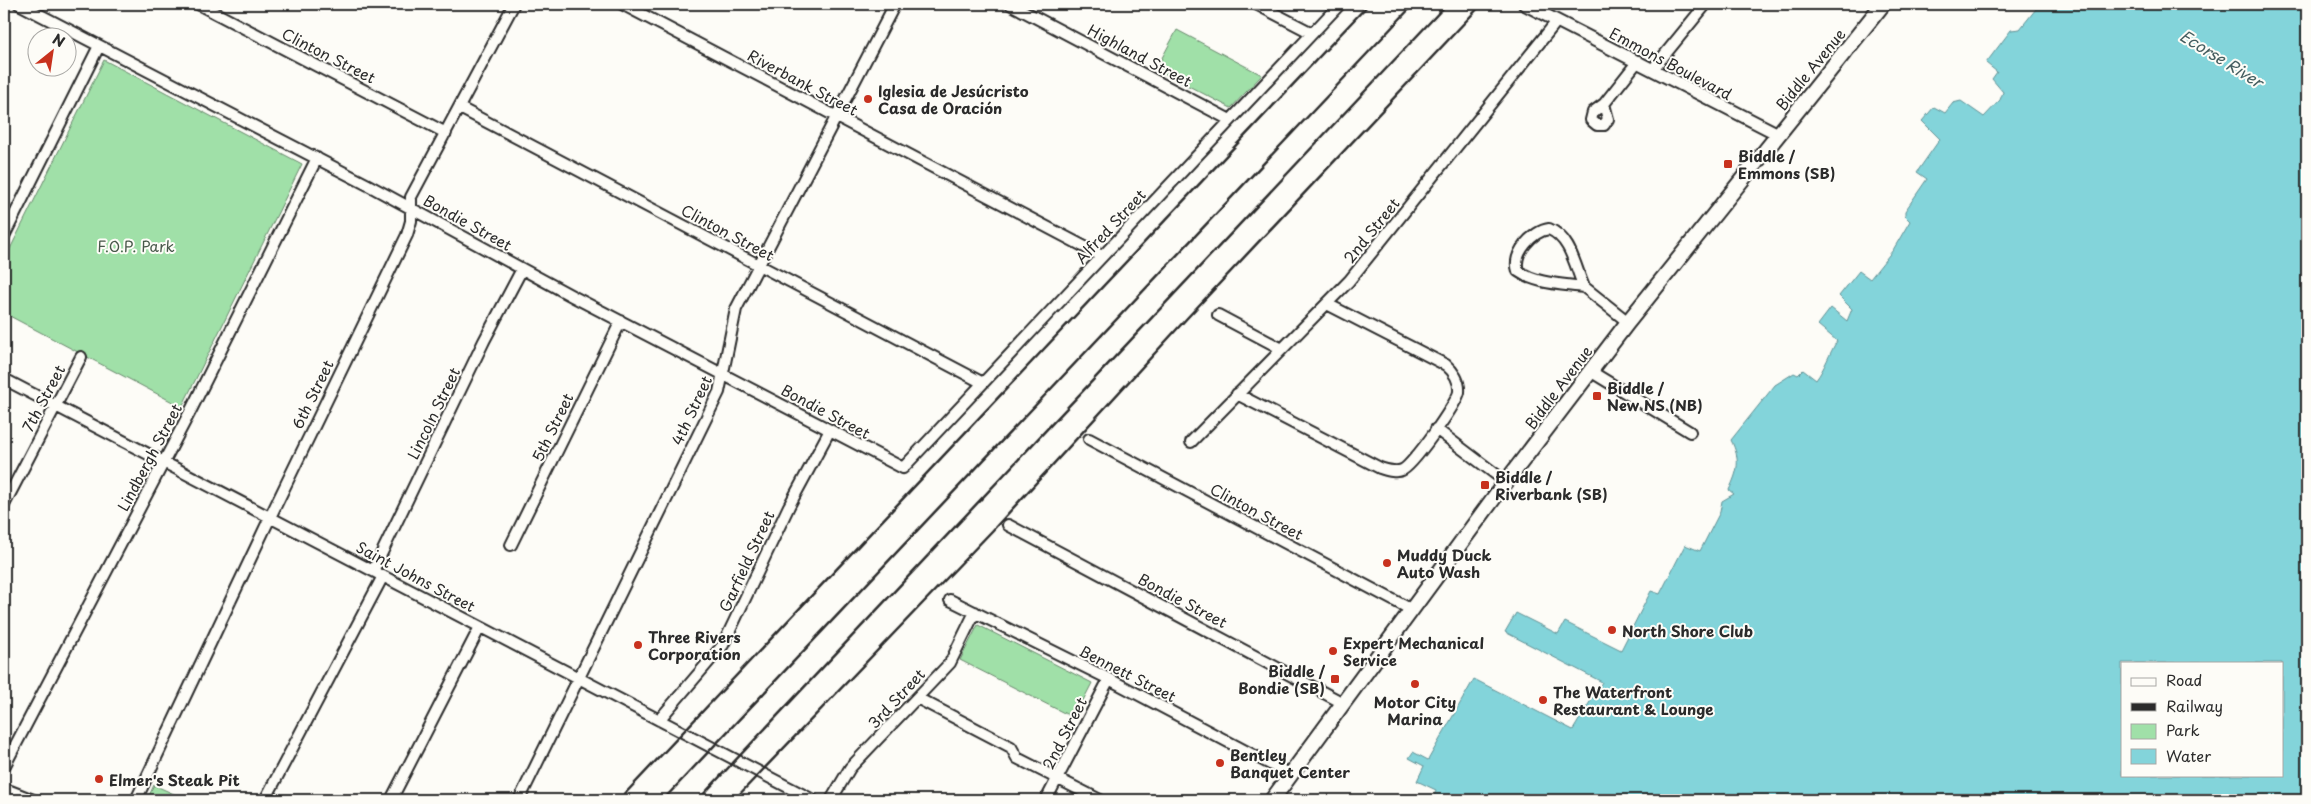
<svg xmlns="http://www.w3.org/2000/svg" width="2311" height="804" viewBox="0 0 2311 804" font-family="'Playpen Sans',sans-serif">
	<rect width="100%" height="100%" fill="#fdfcf7"/>
	<filter id="ink" filterUnits="userSpaceOnUse"><feTurbulence type="fractalNoise" baseFrequency=".02" numOctaves="2"/><feDisplacementMap in="SourceGraphic" scale="10" xChannelSelector="R" yChannelSelector="G"/><feConvolveMatrix kernelMatrix="1 2 1 2 8 2 1 2 1" color-interpolation-filters="sRGB"/></filter>
	<g filter="url(#ink)">
		<!-- green -->
		<path fill="#a0e0a8" stroke="#66866a" d="M1177,30l85,45 -31,33 -75,-39z
			M104,60l198,104 -120,243 -178,-94v-52z
			M978,625l114,58 -18,35 -114,-58z
			M154,785l33,15h-40z"/>
		<!-- water -->
		<path fill="#83d4da" stroke="#609094" fill-rule="evenodd" d="M2040,4h267v796h-874l3,-10 -19,-9 7,-15 -15,-8 4,-6 15,8 46,-81 99,51 29,-48 -97,-50 11,-19 42,21 7,-12 56,28 30,-59 9,3 25,-49 15,6 20,-39 2,-11 12,-7 -5,-4c9,-19 12,-30 2,-50l44,-55 19,-12 4,2 5,-5 13,10c9,-12 13,-26 21,-39l-19,-16 13,-17 16,13 5,-12 -13,-13 20,-25 11,8 23,-29 17,-29 -5,-5v-5l22,-32 -10,-7 23,-33 -18,-18 12,-14 11,6 8,-10 8,-2 23,16 16,-17 3,-8 -11,-13 5,-7 -11,-9 25,-33 9,-1zM2122,663h160v112h-160z"/>
		<g fill="none" stroke-linecap="round" stroke-linejoin="round">
			<!-- minor casing -->
			<g stroke="#2b2b2b" stroke-width="14">
				<path id="minor" d="M19,4l349,181 204,111 331,172 437,-464
					M198,4l248,129
					M622,4l480,252
					M1010,4l220,116
					M1256,4l56,29
					M1653,69l53,-65
					M1604,104l4,15 -4,6h-7l-6,-5 2,-8 11,-8 34,-43
					M460,108l523,275
					M1549,229c22,9 26,38 35,58 -22,-3 -48,-3 -66,-16 -6,-18 15,-40 31,-42z
					M4,236l95,-190
					M1584,287l44,35
					M1218,315l64,34
					M1590,371l100,61
					M4,379l809,421
					M1237,394l143,74c7,2 15,5 22,2 10,-3 55,-67 57,-78 1,-11 -6,-21 -13,-27l-119,-61
					M1436,429l70,53
					M1089,439l323,171
					M1191,442l158,-161 208,-260
					M4,505l77,-148
					M1008,525l335,178
					M511,545l110,-224
					M373,571l111,-230 38,-72
					M950,600l159,79 182,96
					M917,698l94,49 6,11 83,42
					M659,720l64,-75 66,-139 41,-76
					M4,767l188,-359 125,-250
					M136,800l138,-291 133,-274 4,-14v-24l103,-193
					M265,800l118,-224
					M391,800l89,-173
					M519,800l200,-408 17,-83 159,-305
					M831,800l19,-32 100,-105 25,-51
					M1046,800l63,-121"/>
			</g>
			<!-- tertiary casing -->
			<g stroke="#2b2b2b" stroke-width="15">
				<path id="tertiary" d="M1524,4l254,130
					M4,789l28,11"/>
			</g>
			<!-- secondary casing -->
			<g stroke="#2b2b2b" stroke-width="18">
				<path id="secondary" d="M1272,800l224,-305 132,-173 255,-318"/>
			</g>
			<!-- minor -->
			<use href="#minor" stroke="#fdfcf7" stroke-width="10"/>
			<!-- tertiary -->
			<use href="#tertiary" stroke="#fdfcf7" stroke-width="11"/>
			<!-- secondary -->
			<use href="#secondary" stroke="#fdfcf7" stroke-width="14"/>
			<!-- rail -->
			<path stroke="#2b2b2b" stroke-width="2.5" d="M619,800l750,-796
				M663,800l751,-796
				M698,800l749,-796
				M734,800l258,-269 196,-214 294,-313"/>
		</g>
	</g>
	<!-- markers -->
	<g fill="#c8321e" stroke="#fdfcf7" stroke-width="2">
		<circle cx="868" cy="99" r="5"/>
		<rect x="1723" y="159" width="10" height="10" rx="2.5"/>
		<rect x="1592" y="391" width="10" height="10" rx="2.5"/>
		<rect x="1480" y="480" width="10" height="10" rx="2.5"/>
		<circle cx="1387" cy="563" r="5"/>
		<circle cx="1612" cy="630" r="5"/>
		<circle cx="638" cy="645" r="5"/>
		<circle cx="1333" cy="651" r="5"/>
		<rect x="1330" y="674" width="10" height="10" rx="2.5"/>
		<circle cx="1415" cy="684" r="5"/>
		<circle cx="1543" cy="700" r="5"/>
		<circle cx="1220" cy="763" r="5"/>
		<circle cx="99" cy="779" r="5"/>
	</g>
	<g text-anchor="middle" dominant-baseline="central" stroke-width="4" stroke-linejoin="round" paint-order="stroke">
		<!-- street labels -->
		<g font-size="15" fill="#2b2b2b" stroke="#fdfcf7">
			<text transform="translate(329 55) rotate(27)">Clinton Street</text>
			<text transform="translate(1140 55) rotate(28)">Highland Street</text>
			<text transform="translate(1671 63) rotate(28)">Emmons Boulevard</text>
			<text transform="translate(1810 69) rotate(-51)">Biddle Avenue</text>
			<text transform="translate(803 82) rotate(28)">Riverbank Street</text>
			<text transform="translate(468 222) rotate(29)">Bondie Street</text>
			<text transform="translate(1110 226) rotate(-47)">Alfred Street</text>
			<text transform="translate(1371 230) rotate(-51)">2nd Street</text>
			<text transform="translate(728 232) rotate(28)">Clinton Street</text>
			<text transform="translate(1558 387) rotate(-53)">Biddle Avenue</text>
			<text transform="translate(312 394) rotate(-64)">6th Street</text>
			<text transform="translate(43 398) rotate(-62)">7th Street</text>
			<text transform="translate(691 410) rotate(-65)">4th Street</text>
			<text transform="translate(826 411) rotate(28)">Bondie Street</text>
			<text transform="translate(433 413) rotate(-64)">Lincoln Street</text>
			<text transform="translate(552 427) rotate(-64)">5th Street</text>
			<text transform="translate(149 457) rotate(-62)">Lindbergh Street</text>
			<text transform="translate(1257 511) rotate(28)">Clinton Street</text>
			<text transform="translate(746 561) rotate(-65)">Garfield Street</text>
			<text transform="translate(416 576) rotate(28)">Saint Johns Street</text>
			<text transform="translate(1183 600) rotate(28)">Bondie Street</text>
			<text transform="translate(1128 673) rotate(27)">Bennett Street</text>
			<text transform="translate(896 698) rotate(-47)">3rd Street</text>
			<text transform="translate(1064 733) rotate(-63)">2nd Street</text>
		</g>
		<!-- poi labels -->
		<g font-size="15" font-weight="bold" fill="#2b2b2b" stroke="#fdfcf7" text-anchor="start">
			<text x="878" y="90">Iglesia de Jesúcristo<tspan x="878" dy="17">Casa de Oración</tspan></text>
			<text x="1738" y="155">Biddle /<tspan x="1738" dy="17">Emmons (SB)</tspan></text>
			<text x="1607" y="387">Biddle /<tspan x="1607" dy="17">New NS (NB)</tspan></text>
			<text x="1495" y="476">Biddle /<tspan x="1495" dy="17">Riverbank (SB)</tspan></text>
			<text x="1397" y="554">Muddy Duck<tspan x="1397" dy="17">Auto Wash</tspan></text>
			<text x="1622" y="630">North Shore Club</text>
			<text x="648" y="636">Three Rivers<tspan x="648" dy="17">Corporation</tspan></text>
			<text x="1343" y="642">Expert Mechanical<tspan x="1343" dy="17">Service</tspan></text>
			<text x="1325" y="670" text-anchor="end">Biddle /<tspan x="1325" dy="17">Bondie (SB)</tspan></text>
			<text x="1553" y="691">The Waterfront<tspan x="1553" dy="17">Restaurant &amp; Lounge</tspan></text>
			<text x="1415" y="701" text-anchor="middle">Motor City<tspan x="1415" dy="17">Marina</tspan></text>
			<text x="1230" y="754">Bentley<tspan x="1230" dy="17">Banquet Center</tspan></text>
			<text x="109" y="779">Elmer's Steak Pit</text>
		</g>
		<!-- park labels -->
		<g font-size="15" fill="#48584a" stroke="#fdfcf7">
			<text x="136" y="245">F.O.P. Park</text>
		</g>
		<!-- water labels -->
		<g font-size="16" font-style="italic" fill="#455e60" stroke="#fdfcf7">
			<text transform="translate(2222 58) rotate(32)">Ecorse River</text>
		</g>
	</g>
	<!-- margin -->
	<rect width="2311" height="804" fill="none" stroke="#fdfcf7" stroke-width="20"/>
	<rect x="10" y="10" width="2291" height="784" fill="none" stroke="#2b2b2b" stroke-width="2" filter="url(#ink)"/>
	<!-- legend -->
	<rect x="2121" y="662" width="162" height="115" fill="#fdfcf7" stroke="#a9a8a5"/>
	<rect x="2131" y="678" width="25" height="8" fill="#fdfcf7" stroke="#a9a8a5"/>
	<text x="2166" y="686" font-size="15" fill="#2b2b2b">Road</text>
	<rect x="2131" y="703" width="25" height="8" fill="#2b2b2b" stroke="#a9a8a5"/>
	<text x="2166" y="712" font-size="15" fill="#2b2b2b">Railway</text>
	<rect x="2131" y="724" width="25" height="15" fill="#a0e0a8" stroke="#a9a8a5"/>
	<text x="2166" y="736" font-size="15" fill="#2b2b2b">Park</text>
	<rect x="2131" y="749" width="25" height="15" fill="#83d4da" stroke="#a9a8a5"/>
	<text x="2166" y="762" font-size="15" fill="#2b2b2b">Water</text>
	<!-- north arrow -->
	<g transform="translate(52 52) rotate(30)"><circle r="24" fill="#fdfcf7" stroke="#a9a8a5"/>
	<path d="M0-4L9 19L0 12L-9 19Z" fill="#c8321e"/>
	<text y="-8" font-size="14" font-weight="bold" text-anchor="middle" fill="#2b2b2b">N</text>
	</g>
</svg>
